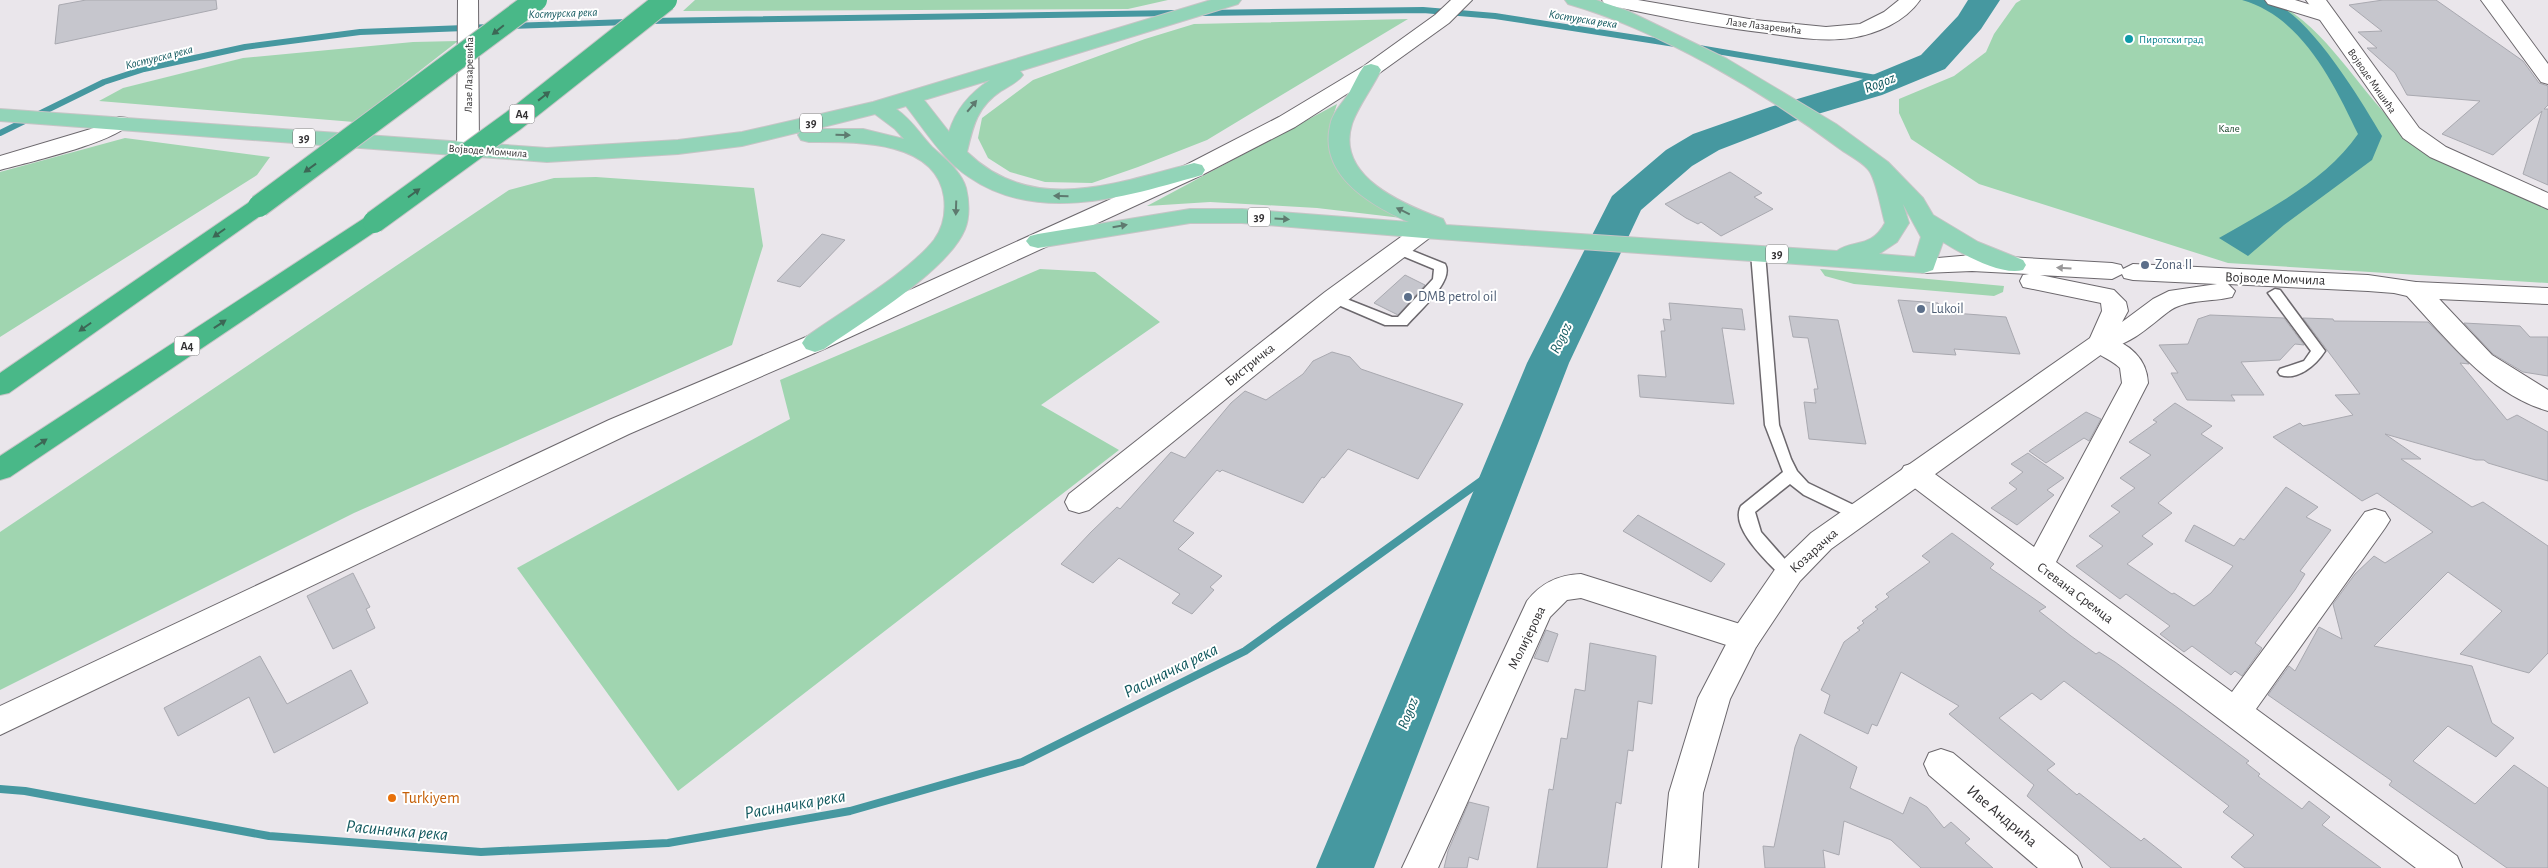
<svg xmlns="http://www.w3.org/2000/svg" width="2548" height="868" viewBox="0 0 2548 868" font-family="'Alegreya Sans',sans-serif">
	<rect width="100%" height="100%" fill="#eae6eb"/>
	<!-- green -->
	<path fill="#a0d5b0" d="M695,0h473l-40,9 -445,2z
		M2021,0h251c57,29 86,91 132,133l144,71v79l-320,-20 -249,-79 -68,-45 -12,-26v-14l55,-23 32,-24 8,-18 22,-31z
		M1408,19l-201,121 -69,27 -46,16 -47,-1 -35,-10 -22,-14 -10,-20 4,-20 51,-38 112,-41 49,-15z
		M458,41l-104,81 -255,-21 24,-13 120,-30 170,-16z
		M1337,104l-8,25 3,22 32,44 16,12 30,12 -93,-11 -107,-6 -63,4z
		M125,138l145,19 -13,18 -257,162v-165z
		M596,177l158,11 9,58 -31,99 -378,168 -354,177v-158l509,-342 45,-12z
		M1040,269l55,3 65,50 -119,83 78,45 -441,341 -161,-223 273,-149 -10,-39z
		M1820,269l184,17 -1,6 -9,4 -140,-12 -29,-8z"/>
	<!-- water -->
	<path fill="#4698a0" d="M2242,0c7,0 16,0 23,0 40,6 97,102 117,136l-10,24 -88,65 -36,31 -29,-18c48,-28 107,-57 139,-104 -25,-52 -56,-117 -116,-134z"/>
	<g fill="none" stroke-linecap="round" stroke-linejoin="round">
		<!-- stream-far1 -->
		<path stroke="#4698a0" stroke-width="6" d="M1202,13l221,-3 72,6 180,28
			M647,21l529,-8
			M510,26l118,-4
			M1699,48l189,32
			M0,133l104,-51 40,-13 101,-22 115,-15 131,-5"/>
		<!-- stream -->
		<path stroke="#4698a0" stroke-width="8" d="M0,789l25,2 244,45 212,16 187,-9 182,-32 172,-49 223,-111 264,-190"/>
		<!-- river -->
		<path fill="#4698a0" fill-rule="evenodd" d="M1968,0h32l-19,29 -36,40 -63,26 -88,26 -75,29 -27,16 -51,44 -72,153 -195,505h-58l211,-505 85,-167 54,-46 27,-16 77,-27 88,-26 63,-26 37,-39z"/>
	</g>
	<!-- building -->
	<path fill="#c6c6cd" stroke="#a9a9b0" d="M86,0h130l1,9 -162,35 4,-39z
		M2383,0h53l87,61 16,22 9,3v19l-4,4h4v76l-25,-11 19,-63 -49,44 -51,-21 38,-33 -73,-6 -12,-22 -28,-25h10l-19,-16 24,-1 -33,-26z
		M1730,172l32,21 -8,4 19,12 -52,27 -20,-14 -3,2 -12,-6 -21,-14z
		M822,234l23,6 -45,47 -23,-6z
		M1405,275l20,10 -27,30 -24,-12z
		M1898,300l40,3 3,9 65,5 14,37 -66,-5 2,6 -43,-3z
		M1669,303l73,6 3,21 -23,-2 12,76 -94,-7 -2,-22 28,2 -5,-46h4l-2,-12 8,1z
		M2210,315l74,3 20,27 -9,-1 -15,16 -39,2 23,33h-33l4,6 -48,-1 -16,-27h7l-19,-28 29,-1 10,-25z
		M1789,316l49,4 28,124 -57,-5 -5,-37 12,1 -2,-14h4l-10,-51 -15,-1z
		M2303,318l30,1 1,2 94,1 41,42 -9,-1 47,57 10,-5 31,17v49l-60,-18 -4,-3h-8l-91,-26 36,25h-20l71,48 11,-5 65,44v107l-19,20 -69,-19 42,-43 -54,-39 -74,74 98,20 20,57 22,15 -18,19 -48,-31 -35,35 62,43 39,-39 34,23v80h-41l-118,-83 3,-4 -124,-86 21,-29 6,5 24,-44 23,12 -9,-35 22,-30 19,-18 11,7 48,-31 -56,-39 -15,8 -89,-64 27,-14 3,3 50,-11 -18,-20 25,-1z
		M2464,323l56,3 10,11h18v39l-25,-4 -30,-18z
		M1332,352l18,5 11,12 102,35 -45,75 -70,-30 -24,29 -2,-1 -19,26 -81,-33 -2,2 -3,-2 -44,51 21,12 -16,16 44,27 -12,11 4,3 -22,24 -20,-11 8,-9 -61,-36 -26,25 -32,-19 30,-32 26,-25 3,2 51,-57 14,6 46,-55 14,-12 21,9 37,-26 10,-13z
		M2175,403l37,23 -11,8 22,14 -65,55 14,10 -30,23 11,8 -26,20 45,30 2,-1 20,13 17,-13 22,-27 -48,-25 9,-16 40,21 6,-8 4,2 42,-53 32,20 -12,10 25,13 -31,41 5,3 -10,16 -40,53 7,5 -20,28 -7,-5 -4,4 -39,-29 -8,6 -24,-18 10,-8 -44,-32 -6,5 -44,-33 27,-20 -14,-10 31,-24 -9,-6 24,-18 -15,-10 31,-23 -22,-13 28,-20 -4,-2z
		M2086,412l15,7 -12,22 -5,-3 -38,25 -17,-12z
		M2028,453l36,25 -17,12 7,5 -37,30 -26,-17 26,-19 -8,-6 14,-11 -12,-8z
		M1638,515l87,49 -14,18 -88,-51z
		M1952,533l42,31 -4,4 56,39 -7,4 32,25 25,18 3,-2 16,10 63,46 71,53 -3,2 14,11 -2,2 44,33 7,-8 21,16 -8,8 59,43h-136l-14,-11 23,-22 -31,-23 6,-6 -165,-125 -23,19 -9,-7 -33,25 56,46 -8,6 30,25 2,-2 62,48 3,-3 38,30h-71l-84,-72 7,-11 -85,-71 10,-8 -58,-34 -24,54 -5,-2 -4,10 -44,-21 6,-18 -9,-5 23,-48 16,-12 -3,-2 7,-5 -2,-2 16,-12 -3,-2 14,-10 -3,-3 44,-32 -8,-6z
		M353,573l17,34 -4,2 9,19 -42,21 -26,-53z
		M1546,630l12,4 -10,28 -14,-4z
		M1590,643l66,13 -4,48 -14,-3 -5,50 -5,-1 -7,54 -5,-2 -9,66h-70l12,-79 4,1 8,-52 6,1 8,-50 10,2z
		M260,656l27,48 64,-34 17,33 -94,50 -25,-56 -71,39 -14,-28z
		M1800,734l57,33 -7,21 53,26 7,-17 17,10 17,21 7,-6 19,17 -5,4 28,25h-72l-30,-28 -47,-19 -5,34 -16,-5 2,18h-60l-2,-22 11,1 21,-100z
		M1469,802l20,5 -11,53 -9,-3 -2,11h-23l4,-17z"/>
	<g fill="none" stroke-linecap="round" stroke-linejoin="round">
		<!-- lane casing -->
		<g stroke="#6c686d" stroke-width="3">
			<path id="lane" d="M1398,245l47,19c10,17 -27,48 -38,61h-22l-56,-24 -2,-3 7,-4 58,23h6l35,-38 1,-10 -41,-17 -2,-3 2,-3z
				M1758,249l7,4 14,172 12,34 6,12 11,12 56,27 2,4 -2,4h-12l-48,-23 -14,-11 -35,28 6,20 36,41 -2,5 -6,1 -6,-1c-14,-15 -54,-50 -42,-72l42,-34 -18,-47 -14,-172z
				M2275,289l5,1 45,61c-9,14 -27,30 -45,24l-2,-3 2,-3 24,-8 7,-10 -43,-58z"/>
		</g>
		<!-- street casing -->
		<g stroke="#6c686d" stroke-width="2">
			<path id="street" d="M458,0h20l1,149 -3,5 -8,2 -8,-2 -3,-5z
				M1602,0h36l117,20 71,7 34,-3 24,-12 15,-12h21c-15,22 -44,34 -69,38 -28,4 -57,-1 -84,-5 -52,-6 -104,-16 -155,-27l-7,-2z
				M2265,0h30l39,12 3,4 -3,4 -7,2 -59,-18z
				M2481,0h20l47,64v20l-7,-2z
				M119,117l8,1 3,5c-13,19 -105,40 -130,47v-14l94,-28z
				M1424,224l8,2 4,5 -4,5 -89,68 -254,206 -10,3 -10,-3 -4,-8 4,-8 256,-202 91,-66z
				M2416,282l9,2 67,71 56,35v21c-59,-17 -101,-72 -141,-115l-3,-6 3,-6z
				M2100,334c24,7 47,21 48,49l-92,179 176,130 133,-180 10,-3 10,3 5,8 -5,8 -129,181 201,147 5,12h-46l-512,-388 -4,-7 4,-7 10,-3 10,3 110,81 88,-164 -2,-15c-10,-10 -26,-13 -33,-25l4,-6z
				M1581,574l175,55 5,9 -5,9 -11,4 -164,-53 -14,2 -17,17 -112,251h-36l125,-267c14,-18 31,-26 54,-27z
				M1941,749l12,4 124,103 5,12h-44l-109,-93 -5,-11 5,-11z"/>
		</g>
		<!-- secondary casing -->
		<g stroke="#6c686d" stroke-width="2">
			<path id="secondary" d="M1451,0h21l-23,23 -71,51 -83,53 -93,48 -378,174 -195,85 -629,301v-29l609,-286 197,-83 380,-172 93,-48 85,-51 71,-51z
				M2306,0h20l93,128 27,19 102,46v16l-118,-52 -27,-19z
				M1972,255l140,8 9,2 2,4 10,-5 235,11 48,7 132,6v16l-132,-6 -22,-5 -26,-2 -140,-7 7,7 -3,6c-20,5 -48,2 -64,15 -22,17 -32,28 -59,37l-278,200 -31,32 -44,66 -26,52 -27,94 -5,75h-36l7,-75 29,-95 36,-69 44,-64 33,-32 279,-195 12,-27 -1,-8 -78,-16 -3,-6 3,-6 6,-1 -57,-3 -48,2 -9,-3 -3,-5 3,-5zM2122,274l2,4 9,2 84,4 -48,7 -16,8 -31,23 6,-11 -2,-9 -12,-12 -74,-15 72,4z"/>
		</g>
		<!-- primary casing -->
		<g stroke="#c6c5c6" stroke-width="2">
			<path id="primary" d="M1211,0h30l-3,4 -218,67 3,4c-5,7 -14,11 -22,16 -24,16 -28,35 -34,61 66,64 149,31 227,11l8,2 3,5 -3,5c-74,21 -164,50 -233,2 -26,-17 -44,-47 -63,-71l-10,3c17,12 22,23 36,38 12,11 29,24 34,41 3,12 4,29 -1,41 -17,42 -103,93 -141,120l-9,3 -9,-3 -4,-6 4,-6c36,-26 101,-63 128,-97 9,-12 12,-27 10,-43 -8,-58 -91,-55 -135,-55l-8,-2 -3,-5 2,-3 -58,14 -64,8 -131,8 -547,-41v-12l547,39 131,-8 64,-8 131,-30zM990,80c-20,13 -34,29 -41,52l-25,-32zM875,114l20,15 9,10 -41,-10h-48z
				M1565,0h31l32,11 99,48 109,65 52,38 35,36 10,17 45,27 45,18 3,5 -3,5c-22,6 -61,-16 -80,-28l-10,28 -9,3 -500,-35 -182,-15h-52l-152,25 -8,-2 -4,-5 4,-5 8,-2 152,-25h52l167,13c-37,-16 -90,-46 -79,-96 2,-13 12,-22 19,-33 5,-9 9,-19 15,-27l7,-2 7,2 3,4c-8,17 -24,38 -29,54 -17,53 53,81 91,95l3,6 391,26c16,-12 34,-2 48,-28 -4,-14 -8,-39 -15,-51 -5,-9 -22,-17 -30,-23 -76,-57 -181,-119 -272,-145zM1903,204l18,33 -6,20 -36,-3 18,-12 12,-19z"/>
		</g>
		<!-- highway casing -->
		<g stroke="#c6c5c6" stroke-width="2">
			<path id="highway" d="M259,199l8,2 4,5 -4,5 -258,182 -9,2v-22l251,-172z
				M374,215l8,2 4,5 -4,5 -372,250 -10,3v-24l366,-239z"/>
		</g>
		<!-- lane -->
		<use href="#lane" fill="#fff" fill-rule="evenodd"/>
		<!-- street -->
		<use href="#street" fill="#fff" fill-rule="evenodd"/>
		<!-- secondary -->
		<use href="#secondary" fill="#fff" fill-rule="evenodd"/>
		<!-- primary -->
		<use href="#primary" fill="#92d4b8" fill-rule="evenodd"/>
		<!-- highway -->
		<use href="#highway" fill="#49b888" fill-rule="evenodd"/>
		<!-- highway-bridge casing -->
		<g stroke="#c6c5c6" stroke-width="24" stroke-linecap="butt">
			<path id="highway-bridge" d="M259,206l277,-206
				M374,222l139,-101 153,-121"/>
		</g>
		<!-- highway-bridge -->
		<use href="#highway-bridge" stroke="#49b888" stroke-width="22"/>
	</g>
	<!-- one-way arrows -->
	<defs><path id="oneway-solid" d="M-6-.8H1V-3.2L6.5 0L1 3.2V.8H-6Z" transform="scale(1.25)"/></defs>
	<g fill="#3c6755">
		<use href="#oneway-solid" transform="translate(498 30) rotate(141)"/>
		<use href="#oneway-solid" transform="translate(544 96) rotate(-38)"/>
		<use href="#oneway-solid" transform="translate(310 168) rotate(144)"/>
		<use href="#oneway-solid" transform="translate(414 193) rotate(-36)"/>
		<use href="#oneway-solid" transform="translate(219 233) rotate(145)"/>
		<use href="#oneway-solid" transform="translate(220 324) rotate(-34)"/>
		<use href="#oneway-solid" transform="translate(85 327) rotate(145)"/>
		<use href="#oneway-solid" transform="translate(41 443) rotate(-34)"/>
	</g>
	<g fill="#5e7a6f">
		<use href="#oneway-solid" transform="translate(972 106) rotate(-50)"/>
		<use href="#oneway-solid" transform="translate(843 135) rotate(2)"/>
		<use href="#oneway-solid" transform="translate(1061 196) rotate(-179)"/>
		<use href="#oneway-solid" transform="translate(956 208) rotate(92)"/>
		<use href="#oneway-solid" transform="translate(1403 211) rotate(-154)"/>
		<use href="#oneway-solid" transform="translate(1282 219) rotate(4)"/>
		<use href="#oneway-solid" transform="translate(1120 226) rotate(-10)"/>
	</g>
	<use fill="#999899" href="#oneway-solid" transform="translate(2064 268) rotate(-177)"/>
	<!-- markers -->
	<circle fill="#0f9aa8" stroke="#fff" stroke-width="2" cx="2129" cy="39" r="5"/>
	<g fill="#5c6f8a" stroke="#fff" stroke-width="2">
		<circle cx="2145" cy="265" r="5"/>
		<circle cx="1408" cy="297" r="5"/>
		<circle cx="1921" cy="309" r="5"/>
	</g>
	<circle fill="#e8710a" stroke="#fff" stroke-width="2" cx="392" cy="798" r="5"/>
	<g text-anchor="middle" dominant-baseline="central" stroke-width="4" stroke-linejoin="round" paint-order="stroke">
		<!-- far-street labels -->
		<g font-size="11" fill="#333133" stroke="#fff">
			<text transform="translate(1764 26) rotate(7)">Лазе Лазаревића</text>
			<text transform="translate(469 75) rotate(-89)">Лазе Лазаревића</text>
			<text transform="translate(2372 81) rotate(55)">Војводе Мишића</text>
			<text transform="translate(488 151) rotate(4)">Војводе Момчила</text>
		</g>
		<!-- far-culture labels -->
		<g font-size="11" fill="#0d838f" stroke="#fff" text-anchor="start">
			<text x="2139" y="39">Пиротски град</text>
		</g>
		<!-- far-park labels -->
		<g font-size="11" fill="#184329" stroke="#fff">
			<text x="2229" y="128">Кале</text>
		</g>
		<!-- far-water labels -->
		<g font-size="12" font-style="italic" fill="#12595f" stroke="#fff">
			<text transform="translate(563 13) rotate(-2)">Костурска река</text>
			<text transform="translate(1583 19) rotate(9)">Костурска река</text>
			<text transform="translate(159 57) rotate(-14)">Костурска река</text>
		</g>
		<!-- shield labels -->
		<g fill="#fff" stroke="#706f70" stroke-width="1">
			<rect x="509.5" y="104.5" width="25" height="19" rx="4"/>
			<rect x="800" y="113.5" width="22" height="19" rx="4"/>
			<rect x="293" y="128.5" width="22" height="19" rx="4"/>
			<rect x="1248" y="207.5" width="22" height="19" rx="4"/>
			<rect x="1766" y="244.5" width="22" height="19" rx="4"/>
			<rect x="174.5" y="336.5" width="25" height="19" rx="4"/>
		</g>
		<g font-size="12" font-weight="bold" fill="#333133">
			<text x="522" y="114">A4</text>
			<text x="811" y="123">39</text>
			<text x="304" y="138">39</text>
			<text x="1259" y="217">39</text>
			<text x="1777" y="254">39</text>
			<text x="187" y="346">A4</text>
		</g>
		<!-- service labels -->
		<g font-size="14" fill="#4e5e75" stroke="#fff" text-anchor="start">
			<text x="2155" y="265">Zona II</text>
			<text x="1418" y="297">DMB petrol oil</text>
			<text x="1931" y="309">Lukoil</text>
		</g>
		<!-- street labels -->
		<g font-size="14" fill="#333133" stroke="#fff">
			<text transform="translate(2275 279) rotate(2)">Војводе Момчила</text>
			<text transform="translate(1250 365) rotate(-39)">Бистричка</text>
			<text transform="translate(1814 551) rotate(-42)">Козарачка</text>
			<text transform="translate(2075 593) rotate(37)">Стевана Сремца</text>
			<text transform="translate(1527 638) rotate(-64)">Молијерова</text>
		</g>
		<!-- water labels -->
		<g font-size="15" font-style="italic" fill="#12595f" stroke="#fff">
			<text transform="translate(1880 83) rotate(-21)">Rogoz</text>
			<text transform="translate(1561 338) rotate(-64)">Rogoz</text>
			<text transform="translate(1408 713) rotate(-68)">Rogoz</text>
		</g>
		<!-- near-food labels -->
		<g font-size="16" fill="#c56008" stroke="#fff" text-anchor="start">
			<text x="402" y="798">Turkiyem</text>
		</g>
		<!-- near-street labels -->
		<g font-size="16" fill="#333133" stroke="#fff">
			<text transform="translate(2002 816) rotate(40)">Иве Андрића</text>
		</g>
		<!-- near-water labels -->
		<g font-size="18" font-style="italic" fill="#12595f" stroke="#fff">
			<text transform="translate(1171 671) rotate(-26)">Расиначка река</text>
			<text transform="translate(795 805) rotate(-10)">Расиначка река</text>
			<text transform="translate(397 831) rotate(5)">Расиначка река</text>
		</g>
	</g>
</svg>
